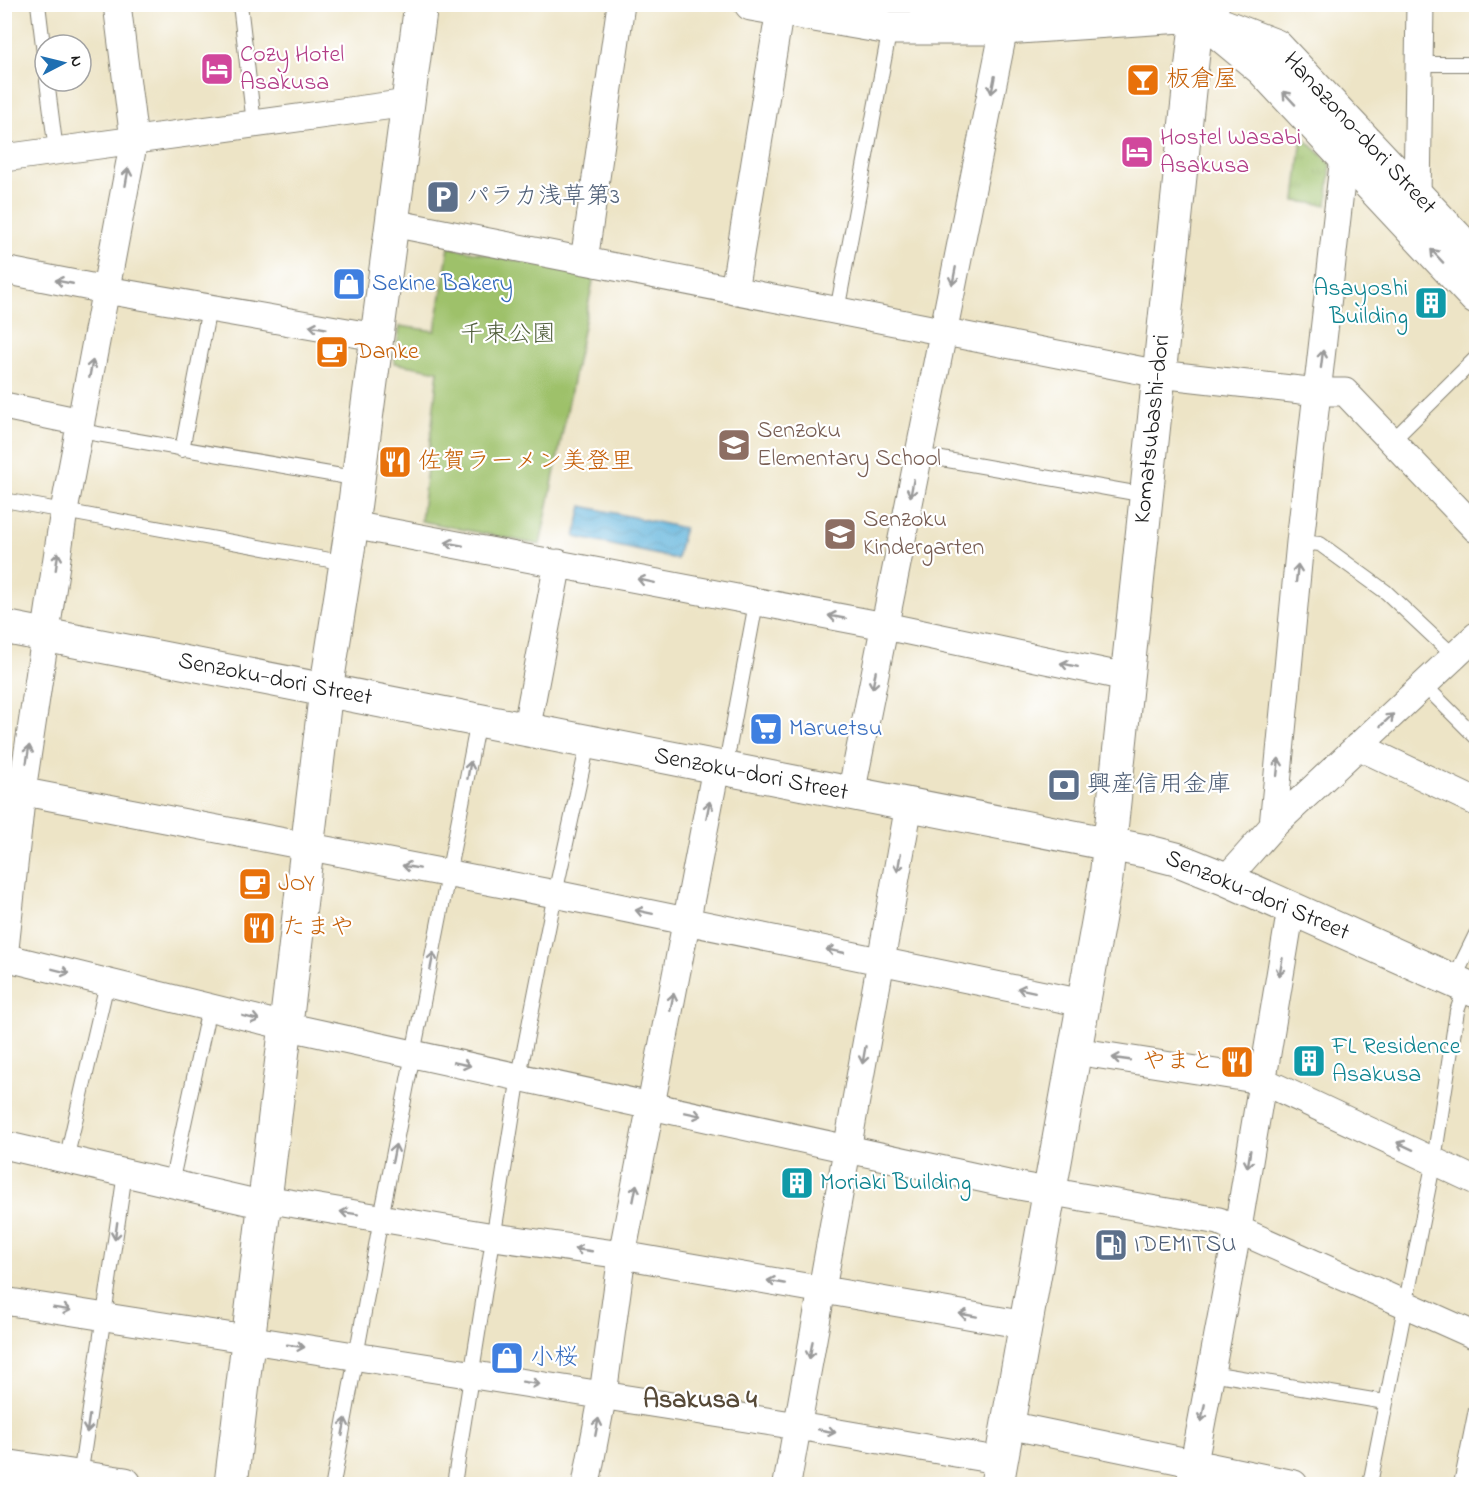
<svg xmlns="http://www.w3.org/2000/svg" width="1481" height="1489" viewBox="0 0 1481 1489" font-family="'Indie Flower','Klee One',sans-serif">
	<defs>
		<pattern id="grass-tufts" width="24" height="20" patternUnits="userSpaceOnUse" patternTransform="scale(1.5)"><rect width="24" height="20" fill="#9ec16a"/><path d="M3 7l-1-3M5 7V3M7 7l1-3M15 17l-1-3M17 17v-4M19 17l1-3" fill="none" stroke="#88a55b"/></pattern>
		<pattern id="water-waves" width="16" height="10" patternUnits="userSpaceOnUse" patternTransform="scale(1.5)"><rect width="16" height="10" fill="#5fb3db"/><path d="M0 5q4-4 8 0t8 0" fill="none" stroke="#5299bb"/></pattern>
	</defs>
	<rect width="100%" height="100%" fill="#fff"/>
	<filter id="ink" filterUnits="userSpaceOnUse"><feTurbulence type="fractalNoise" baseFrequency=".0167" numOctaves="2"/><feDisplacementMap in="SourceGraphic" scale="12" xChannelSelector="R" yChannelSelector="G"/><feConvolveMatrix kernelMatrix="1 2 1 2 8 2 1 2 1" color-interpolation-filters="sRGB"/></filter>
	<filter id="wash" filterUnits="userSpaceOnUse"><feTurbulence type="fractalNoise" baseFrequency=".008" numOctaves="4" result="noise"/><feDisplacementMap in="SourceGraphic" scale="24" xChannelSelector="R" yChannelSelector="G"/><feGaussianBlur stdDeviation="1.35" result="paint"/><feColorMatrix in="noise" values="0 0 0 0 0 0 0 0 0 0 0 0 0 0 0 0 0 1.4 0 .05"/><feComposite in="paint" operator="in"/></filter>
	<g filter="url(#wash)">
		<rect width="100%" height="100%" fill="#ede4c6"/>
		<!-- grass -->
		<path fill="url(#grass-tufts)" stroke="#5d6e43" stroke-width="1.5" d="M1302,136l29,28 -4,41 -32,-4z"/>
		<!-- green -->
		<path fill="#9ec16a" stroke="#5d6e43" stroke-width="1.5" d="M449,247l145,29 -54,269 -119,-24 17,-150 -44,-8 6,-37 35,5z"/>
		<!-- water -->
		<path fill="url(#water-waves)" stroke="#3e687c" stroke-width="1.5" d="M582,506l102,22 -7,31 -102,-22z"/>
	</g>
	<g filter="url(#ink)">
		<g fill="none" stroke-linecap="round" stroke-linejoin="round">
			<!-- service casing -->
			<g stroke="#848071" stroke-width="16">
				<path id="service" d="M38,4l7,58
					M240,4l14,120
					M1420,64h56
					M47,81l9,70
					M837,311l53,-283
					M80,431l279,48
					M1392,441l84,-83
					M182,450l27,-142
					M919,455l227,40
					M4,500l342,63
					M1300,542l20,2 66,48 68,64
					M1424,685l52,52
					M725,769l31,-166
					M1453,981l23,-47
					M66,1160l41,-177
					M171,1184l38,-176
					M1211,1373l174,29
					M80,1477l45,-304
					M333,1484l48,-266 97,-497
					M454,1484l65,-408 36,-182 33,-151
					M1370,1484l64,-324 23,-149 9,-25
					M1461,1484l15,-75"/>
			</g>
			<!-- minor casing -->
			<g stroke="#848071" stroke-width="29">
				<path id="minor" d="M4,158l404,-55
					M1417,195l3,-191
					M392,223l767,151 159,18h27l131,137
					M584,261l37,-257
					M4,270l102,20 270,47
					M734,291l46,-282
					M4,406l77,16
					M352,525l533,101 241,51
					M526,731l32,-168
					M1358,746l118,56
					M4,788l551,106 528,109
					M851,794l153,-766
					M1273,826l27,-284 44,-386 9,-8
					M1226,879l47,-53 203,-190
					M4,957l281,69 723,158 211,37 257,115
					M4,958l18,-167 42,-280 70,-371 -17,-136
					M1075,1051l186,29 215,101
					M4,1145l243,56 36,1 211,35 128,18 403,70
					M4,1301l794,125 204,35
					M1008,1425l286,59
					M586,1484l17,-90 19,-139 94,-487
					M787,1484l122,-679
					M1190,1484l48,-256 53,-319"/>
			</g>
			<!-- tertiary casing -->
			<g stroke="#848071" stroke-width="35">
				<path id="tertiary" d="M751,4l139,24h114l193,-13 16,-11
					M1192,4l5,11 65,54 214,229
					M1224,26l52,20 200,212
					M4,627l1141,224 31,8 50,20 250,112
					M4,1466l121,18
					M231,1484l95,-794 26,-165 69,-521
					M997,1484l109,-606 91,-863"/>
			</g>
			<!-- service -->
			<use href="#service" stroke="#fff" stroke-width="14"/>
			<!-- minor -->
			<use href="#minor" stroke="#fff" stroke-width="27"/>
			<!-- tertiary -->
			<use href="#tertiary" stroke="#fff" stroke-width="33"/>
		</g>
		<!-- one-way arrows -->
		<defs><path id="oneway-shaft" d="M-6 0H5M1.5-3L5.5 0L1.5 3" fill="none" stroke-width="1.6" stroke-linecap="round" stroke-linejoin="round" transform="scale(1.5)"/></defs>
		<g stroke="#999">
			<use href="#oneway-shaft" transform="translate(993 85) rotate(101)"/>
			<use href="#oneway-shaft" transform="translate(1289 98) rotate(-133)"/>
			<use href="#oneway-shaft" transform="translate(127 177) rotate(-80)"/>
			<use href="#oneway-shaft" transform="translate(1437 256) rotate(-133)"/>
			<use href="#oneway-shaft" transform="translate(954 276) rotate(101)"/>
			<use href="#oneway-shaft" transform="translate(64 282) rotate(-169)"/>
			<use href="#oneway-shaft" transform="translate(318 327) rotate(-170)"/>
			<use href="#oneway-shaft" transform="translate(1322 359) rotate(-83)"/>
			<use href="#oneway-shaft" transform="translate(91 369) rotate(-79)"/>
			<use href="#oneway-shaft" transform="translate(912 488) rotate(101)"/>
			<use href="#oneway-shaft" transform="translate(454 544) rotate(-170)"/>
			<use href="#oneway-shaft" transform="translate(57 561) rotate(-82)"/>
			<use href="#oneway-shaft" transform="translate(1297 573) rotate(-84)"/>
			<use href="#oneway-shaft" transform="translate(646 581) rotate(-168)"/>
			<use href="#oneway-shaft" transform="translate(837 617) rotate(-170)"/>
			<use href="#oneway-shaft" transform="translate(1069 665) rotate(-168)"/>
			<use href="#oneway-shaft" transform="translate(874 680) rotate(101)"/>
			<use href="#oneway-shaft" transform="translate(1387 720) rotate(-43)"/>
			<use href="#oneway-shaft" transform="translate(28 754) rotate(-81)"/>
			<use href="#oneway-shaft" transform="translate(1278 767) rotate(-84)"/>
			<use href="#oneway-shaft" transform="translate(469 770) rotate(-80)"/>
			<use href="#oneway-shaft" transform="translate(708 810) rotate(-79)"/>
			<use href="#oneway-shaft" transform="translate(899 863) rotate(100)"/>
			<use href="#oneway-shaft" transform="translate(411 867) rotate(-170)"/>
			<use href="#oneway-shaft" transform="translate(644 912) rotate(-168)"/>
			<use href="#oneway-shaft" transform="translate(835 951) rotate(-169)"/>
			<use href="#oneway-shaft" transform="translate(432 961) rotate(-79)"/>
			<use href="#oneway-shaft" transform="translate(1281 967) rotate(100)"/>
			<use href="#oneway-shaft" transform="translate(61 971) rotate(14)"/>
			<use href="#oneway-shaft" transform="translate(1026 990) rotate(-168)"/>
			<use href="#oneway-shaft" transform="translate(672 1002) rotate(-79)"/>
			<use href="#oneway-shaft" transform="translate(251 1018) rotate(14)"/>
			<use href="#oneway-shaft" transform="translate(864 1055) rotate(100)"/>
			<use href="#oneway-shaft" transform="translate(1121 1059) rotate(-172)"/>
			<use href="#oneway-shaft" transform="translate(462 1064) rotate(12)"/>
			<use href="#oneway-shaft" transform="translate(693 1114) rotate(12)"/>
			<use href="#oneway-shaft" transform="translate(1405 1146) rotate(-155)"/>
			<use href="#oneway-shaft" transform="translate(394 1153) rotate(-79)"/>
			<use href="#oneway-shaft" transform="translate(1249 1159) rotate(99)"/>
			<use href="#oneway-shaft" transform="translate(635 1193) rotate(-79)"/>
			<use href="#oneway-shaft" transform="translate(349 1213) rotate(-171)"/>
			<use href="#oneway-shaft" transform="translate(116 1231) rotate(98)"/>
			<use href="#oneway-shaft" transform="translate(583 1250) rotate(-172)"/>
			<use href="#oneway-shaft" transform="translate(776 1282) rotate(-170)"/>
			<use href="#oneway-shaft" transform="translate(62 1309) rotate(9)"/>
			<use href="#oneway-shaft" transform="translate(968 1315) rotate(-170)"/>
			<use href="#oneway-shaft" transform="translate(296 1346) rotate(8)"/>
			<use href="#oneway-shaft" transform="translate(811 1350) rotate(100)"/>
			<use href="#oneway-shaft" transform="translate(531 1383) rotate(9)"/>
			<use href="#oneway-shaft" transform="translate(1203 1413) rotate(101)"/>
			<use href="#oneway-shaft" transform="translate(88 1424) rotate(98)"/>
			<use href="#oneway-shaft" transform="translate(344 1427) rotate(-79)"/>
			<use href="#oneway-shaft" transform="translate(597 1427) rotate(-79)"/>
			<use href="#oneway-shaft" transform="translate(827 1431) rotate(10)"/>
		</g>
	</g>
	<!-- icons -->
	<defs>
		<g id="hotel-square" transform="scale(1.725)"><rect x="-9" y="-9" width="18" height="18" rx="4" fill="#d1479c" stroke="#fff"/><path d="M-6-4.5h1.5V1H6V5H4.5V3h-9V5H-6ZM-4 0a1.8 1.8 0 1 1 3.6 0ZM.5 0V-2.5h3Q6-2.5 6 0Z" fill="#fff"/></g>
		<g id="bar-square" transform="scale(1.725)"><rect x="-9" y="-9" width="18" height="18" rx="4" fill="#e8710a" stroke="#fff"/><path d="M-6-5H6L.8 .8V4.5H3.5V6h-7V4.5H-.8V.8Z" fill="#fff"/></g>
		<g id="parking-square" transform="scale(1.725)"><rect x="-9" y="-9" width="18" height="18" rx="4" fill="#5c6f8a" stroke="#fff"/><path d="M-3.5-5.5H1a3.5 3.5 0 0 1 0 7H-1V5.5H-3.5ZM-1-3.4V-.6H.8a1.4 1.4 0 0 0 0-2.8Z" fill="#fff"/></g>
		<g id="shop-square" transform="scale(1.725)"><rect x="-9" y="-9" width="18" height="18" rx="4" fill="#3f7fe0" stroke="#fff"/><path d="M-5-2.5h2.3a2.7 3.5 0 0 1 5.4 0H5L5.5 6h-11ZM-1.5-2.5h3a1.5 2.3 0 0 0-3 0Z" fill="#fff"/></g>
		<g id="building-square" transform="scale(1.725)"><rect x="-9" y="-9" width="18" height="18" rx="4" fill="#0f9aa8" stroke="#fff"/><path d="M-4-6H4V6H1V3H-1V6H-4ZM-2.5-4.3h1.7v1.8h-1.7ZM.8-4.3h1.7v1.8H.8ZM-2.5-1h1.7V.8h-1.7ZM.8-1h1.7V.8H.8Z" fill="#fff"/></g>
		<g id="cafe-square" transform="scale(1.725)"><rect x="-9" y="-9" width="18" height="18" rx="4" fill="#e8710a" stroke="#fff"/><path d="M-5.5-4.5H6V0H3Q3 3.5 0 3.5H-2.5Q-5.5 3.5-5.5 0ZM3-3.2v2h1.7v-2ZM-6 4.5H4V6H-6Z" fill="#fff"/></g>
		<g id="school-square" transform="scale(1.725)"><rect x="-9" y="-9" width="18" height="18" rx="4" fill="#8d6e63" stroke="#fff"/><path d="M0-5L7-2L0 1L-7-2ZM-4 1L0 2.5L4 1V4Q0 6-4 4Z" fill="#fff"/></g>
		<g id="restaurant-square" transform="scale(1.725)"><rect x="-9" y="-9" width="18" height="18" rx="4" fill="#e8710a" stroke="#fff"/><path d="M-5-6h1v4h1v-4h1v4h1v-4h1v5L-1.5 .5V6h-2V.5L-5-1ZM5-6V6H3V1.5H1.5Q1.5-4 5-6Z" fill="#fff"/></g>
		<g id="supermarket-square" transform="scale(1.725)"><rect x="-9" y="-9" width="18" height="18" rx="4" fill="#3f7fe0" stroke="#fff"/><path d="M-6-5.5h2.5l.6 2H6L4.5 2H-2.5L-4.4-4H-6ZM-1.5 3.2a1.3 1.3 0 1 0 .1 0ZM3 3.2a1.3 1.3 0 1 0 .1 0Z" fill="#fff"/></g>
		<g id="bank-square" transform="scale(1.725)"><rect x="-9" y="-9" width="18" height="18" rx="4" fill="#5c6f8a" stroke="#fff"/><path d="M-6-4H6V4H-6ZM0-2.3a2.3 2.3 0 1 0 0 4.6a2.3 2.3 0 1 0 0-4.6Z" fill="#fff"/></g>
		<g id="fuel-square" transform="scale(1.725)"><rect x="-9" y="-9" width="18" height="18" rx="4" fill="#5c6f8a" stroke="#fff"/><path d="M-5.5-6h7V0h2V4h1.3V-2.5L3-4.5l.8-.8L6-3V5H2.5V1h-1V6h-7ZM-4.2-4.7v3.2H.2V-4.7Z" fill="#fff"/></g>
	</defs>
	<g fill-rule="evenodd">
		<use href="#hotel-square" x="217" y="69"/>
		<use href="#bar-square" x="1143" y="80"/>
		<use href="#hotel-square" x="1137" y="152"/>
		<use href="#parking-square" x="443" y="197"/>
		<use href="#shop-square" x="349" y="284"/>
		<use href="#building-square" x="1431" y="303"/>
		<use href="#cafe-square" x="332" y="352"/>
		<use href="#school-square" x="734" y="445"/>
		<use href="#restaurant-square" x="395" y="462"/>
		<use href="#school-square" x="840" y="534"/>
		<use href="#supermarket-square" x="766" y="729"/>
		<use href="#bank-square" x="1064" y="785"/>
		<use href="#cafe-square" x="255" y="884"/>
		<use href="#restaurant-square" x="259" y="928"/>
		<use href="#building-square" x="1309" y="1061"/>
		<use href="#restaurant-square" x="1237" y="1062"/>
		<use href="#building-square" x="797" y="1183"/>
		<use href="#fuel-square" x="1111" y="1245"/>
		<use href="#shop-square" x="507" y="1358"/>
	</g>
	<g text-anchor="middle" dominant-baseline="central" stroke-width="4.5" stroke-linejoin="round" paint-order="stroke">
		<!-- hotel labels -->
		<g font-size="24" fill="#b23c85" stroke="#fff" text-anchor="start">
			<text x="240" y="55">Cozy Hotel<tspan x="240" dy="28">Asakusa</tspan></text>
			<text x="1160" y="138">Hostel Wasabi<tspan x="1160" dy="28">Asakusa</tspan></text>
		</g>
		<!-- food labels -->
		<g font-size="24" fill="#c56008" stroke="#fff" text-anchor="start">
			<text x="1166" y="80">板倉屋</text>
			<text x="355" y="352">Danke</text>
			<text x="418" y="462">佐賀ラーメン美登里</text>
			<text x="278" y="884">JOY</text>
			<text x="282" y="928">たまや</text>
			<text x="1214" y="1062" text-anchor="end">やまと</text>
		</g>
		<!-- street labels -->
		<g font-size="24" fill="#1c1c1c" stroke="#fff">
			<text transform="translate(1359 134) rotate(47)">Hanazono-dori Street</text>
			<text transform="translate(1153 429) rotate(-84)">Komatsubashi-dori</text>
			<text transform="translate(275 680) rotate(11)">Senzoku-dori Street</text>
			<text transform="translate(751 775) rotate(11)">Senzoku-dori Street</text>
			<text transform="translate(1257 896) rotate(23)">Senzoku-dori Street</text>
		</g>
		<!-- service labels -->
		<g font-size="24" fill="#4e5e75" stroke="#fff" text-anchor="start">
			<text x="466" y="197">パラカ浅草第3</text>
			<text x="1087" y="785">興産信用金庫</text>
			<text x="1134" y="1245">IDEMITSU</text>
		</g>
		<!-- shop labels -->
		<g font-size="24" fill="#366cbe" stroke="#fff" text-anchor="start">
			<text x="372" y="284">Sekine Bakery</text>
			<text x="789" y="729">Maruetsu</text>
			<text x="530" y="1358">小桜</text>
		</g>
		<!-- culture labels -->
		<g font-size="24" fill="#0d838f" stroke="#fff" text-anchor="start">
			<text x="1408" y="289" text-anchor="end">Asayoshi<tspan x="1408" dy="28">Building</tspan></text>
			<text x="1332" y="1047">FL Residence<tspan x="1332" dy="28">Asakusa</tspan></text>
			<text x="820" y="1183">Moriaki Building</text>
		</g>
		<!-- park labels -->
		<g font-size="24" fill="#505e3b" stroke="#fff">
			<text x="508" y="335">千束公園</text>
		</g>
		<!-- education labels -->
		<g font-size="24" fill="#785e54" stroke="#fff" text-anchor="start">
			<text x="757" y="431">Senzoku<tspan x="757" dy="28">Elementary School</tspan></text>
			<text x="863" y="520">Senzoku<tspan x="863" dy="28">Kindergarten</tspan></text>
		</g>
		<!-- neighbourhood labels -->
		<g font-size="26" font-weight="bold" fill="#574a38" stroke="#fff">
			<text x="700" y="1401">Asakusa 4</text>
		</g>
	</g>
	<!-- margin -->
	<rect width="1481" height="1489" fill="none" stroke="#fff" stroke-width="24"/>
	<!-- north arrow -->
	<g transform="translate(63 63) rotate(83)"><circle r="28" fill="#ffffff" stroke="#a4a4a4" stroke-width="1.5"/>
	<path d="M0-4.5L10 22L0 15L-10 22Z" fill="#1f6fb2"/>
	<text y="-9" font-size="16" font-weight="bold" text-anchor="middle" fill="#1c1c1c">N</text>
	</g>
</svg>
